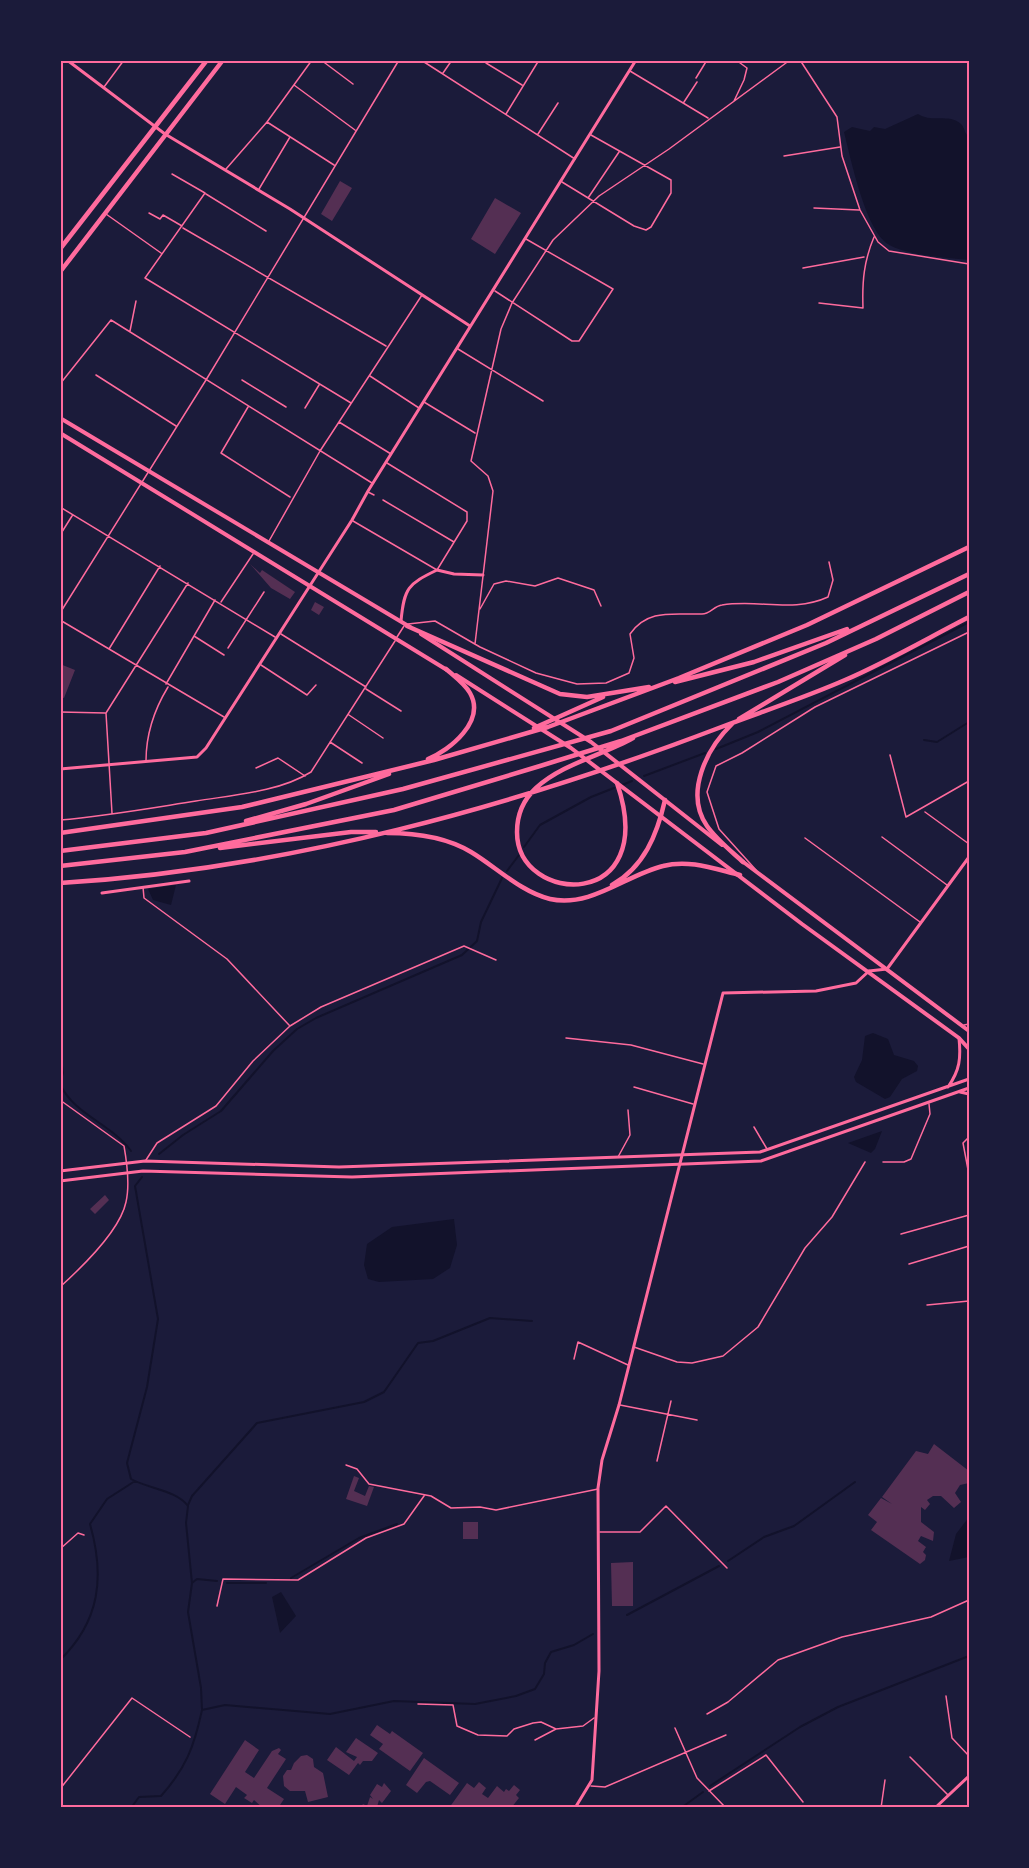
<svg xmlns="http://www.w3.org/2000/svg" width="1029" height="1868" viewBox="0 0 1029 1868" font-family="Montserrat,sans-serif">
	<rect width="100%" height="100%" fill="#1b1b3a"/>
	<!-- water -->
	<path fill="#12122b" d="M918,114c13,9 31,-1 43,10 4,4 3,9 8,13v123c-20,-2 -71,-5 -85,-19 -20,-19 -33,-81 -40,-109l8,-5 18,4 4,-4 11,2z
		M176,885l-5,20 -18,-5 -5,-11z
		M873,1033l15,6 6,16 20,6 4,5 -1,5 -15,8 -12,18 -5,2 -29,-17 -2,-5 8,-17 3,-24z
		M882,1131l-7,18 -4,4 -23,-10z
		M454,1219l3,26 -7,23 -17,11 -54,3 -11,-3 -4,-14 3,-21 25,-17z
		M969,1517v40l-20,4 7,-27z
		M281,1592l15,24 -16,17 -8,-36z"/>
	<g fill="none" stroke-linecap="round" stroke-linejoin="round">
		<!-- stream -->
		<path stroke="#12122b" stroke-width="2" d="M924,740l13,2 32,-20
			M716,749l42,-17 211,-110
			M644,776l61,-23
			M622,785l10,-4
			M524,847l16,-22 51,-28 23,-9
			M507,871l12,-16
			M60,1054l3,19 -3,9
			M60,1084c14,31 52,40 71,67
			M159,1154l24,-19 38,-24 52,-60 24,-22 19,-11 146,-63 15,-14 4,-19 21,-44
			M142,1177l-7,9 23,133 -11,68 -20,76 4,16c18,10 45,11 57,27l-2,17 6,60 -4,29 13,76 1,22
			M188,1505l4,-9 65,-73 107,-21 20,-10 34,-49 15,-2 57,-23 42,3
			M728,1561l36,-24 30,-11 61,-44
			M291,1578l68,-40 38,-14
			M192,1583l5,-4 20,2
			M227,1583h39
			M627,1615l92,-49
			M60,1660c40,-39 45,-83 30,-136l17,-25 28,-18
			M710,1786l90,-59 38,-20 131,-51
			M131,1808l8,-11 22,-1c25,-28 33,-49 41,-86l23,-5 105,9 64,-13 81,3 41,-8 19,-7 9,-15 1,-11 6,-11 23,-7 19,-11
			M681,1808l22,-16"/>
	</g>
	<!-- building -->
	<path fill="#542f53" d="M340,181l12,7 -20,33 -11,-7z
		M495,198l26,15 -26,41 -24,-15z
		M250,564l10,9 2,-3 33,22 -5,7 -19,-11z
		M315,602l9,5 -5,8 -8,-5z
		M60,664l15,6 -11,28 -4,-1z
		M105,1195l4,5 -14,14 -5,-5z
		M934,1444l35,27v12l-9,2 -5,8 6,9 -7,6 -13,-12h-8l-6,4 3,4 -5,6 -4,-3v15l13,10 -1,9 -12,-5 -3,5 8,6 -3,5 3,3 -1,5 -5,4 -49,-34 6,-8 -9,-7 13,-17 11,6 -10,-7 34,-46 12,3z
		M354,1476l5,2 -5,13 11,5 4,-10 5,1 -7,19 -21,-7z
		M463,1522h15v17h-15z
		M633,1562v44h-21l-1,-43z
		M377,1725l13,9 2,-3 31,22 -13,18 -31,-22 4,-5 -13,-9z
		M356,1738l22,15 -6,8h-9l-3,4 -2,-2 -9,12 -22,-15 9,-13 18,14 3,-4 -11,-5z
		M245,1740l14,10 -14,22 9,6 18,-27 7,-3 2,2 -3,4 8,5 -19,29 17,11 -6,9h-15l-9,-8 -2,3 -8,-5 3,-3 -11,-8 -11,17 -15,-10z
		M307,1755l6,4 1,8 9,6 5,24 -20,5 -3,-11h-15l-6,-5 -1,-10 4,-6h4l3,-7 7,-7z
		M424,1758l35,25 -9,12 -20,-14 -4,1 -9,11 -11,-8z
		M479,1782l7,6 -4,6 6,4 9,-12 7,6 2,-3 3,2 5,-6 6,5 -4,5 3,3 -8,10h-62l18,-25 7,5z
		M384,1783l7,8 -9,12 -3,-3 -2,7 -17,1 3,-4 4,2 3,-9 3,2 -3,-4 7,-11 5,3z"/>
	<g fill="none" stroke-linecap="round" stroke-linejoin="round">
		<!-- service -->
		<path stroke="#ff6b9d" stroke-width="1.5" d="M321,60l32,24
			M421,60l154,99
			M800,60l37,57 5,39 18,54 18,32 11,9 80,13
			M486,63l36,22
			M630,71l78,47
			M443,73l9,-13
			M696,78l11,-18
			M294,85l61,45
			M104,87l20,-27
			M734,101l10,-21 3,-12 -11,-8
			M684,102l13,-20
			M506,114l33,-54
			M267,122l67,43
			M538,134l20,-31
			M784,156l56,-9
			M226,169l41,-47 45,-62
			M172,174l33,19 -60,85 206,125
			M562,182l72,44 12,4 5,-3 20,-34v-13l-80,-45
			M259,189l31,-52
			M206,194l60,37
			M588,198l31,-46
			M814,208l45,2
			M149,213l11,6 3,-4 19,11
			M106,214l55,39
			M183,228l203,118
			M803,268l61,-11
			M495,291l77,50h7l34,-52 -87,-50
			M819,303l44,5c-1,-27 1,-47 11,-71
			M130,331l6,-30
			M458,349l85,52
			M96,375l80,51
			M370,376l49,32
			M242,380l44,27
			M60,384l51,-64 261,163
			M424,402l51,31
			M248,407l-27,46 69,44
			M305,408l14,-23
			M339,422l52,32
			M368,492l6,3
			M383,500l71,42
			M60,507l215,130
			M353,521l84,49 30,-49v-9l-80,-49
			M60,535l12,-19
			M269,541l51,-90 102,-156
			M221,602l32,-48
			M480,609l14,-25 12,-3 29,5 23,-8 36,12 7,16
			M60,613l146,-233 193,-320
			M60,620l164,97
			M408,624l27,-3 45,26 56,26 41,11 29,-1 23,-10 5,-15 -4,-24c18,-26 44,-19 72,-20 8,0 12,-8 20,-9 37,-6 71,8 106,-8l5,-17 -4,-18
			M281,634l85,53
			M194,636l30,19
			M397,637l7,-11
			M475,644l18,-153 -5,-15 -17,-15 30,-132 11,-26 41,-63 46,-44 70,-47 121,-89
			M228,648l36,-56
			M109,649l51,-83
			M261,665l46,30 9,-10
			M166,684l49,-84
			M366,689l35,22
			M60,712l45,1
			M349,715l34,23
			M330,742l32,21
			M890,755l16,62 63,-36
			M146,761c0,-26 8,-51 22,-74
			M256,768l22,-10 27,18
			M968,785l1,1
			M925,812l44,32
			M112,813l-6,-100 82,-130
			M60,820c46,-4 91,-12 136,-19 37,-6 83,-9 115,-29l84,-131
			M882,837l65,48
			M805,838l115,84
			M756,870l-37,-41 -12,-37 9,-26 26,-13 73,-46 154,-75
			M143,887l1,11 83,61 62,66
			M964,1025l5,-1
			M566,1038l65,7 72,19
			M634,1087l59,17
			M60,1100l64,46c3,17 6,39 2,56 -6,29 -45,66 -66,85
			M754,1127l13,22
			M969,1137l-6,6 6,32
			M618,1157l12,-22 -2,-25
			M146,1160l11,-17 59,-37 37,-45 37,-35 31,-19 143,-61 32,14
			M883,1162h21l7,-3 19,-45 -1,-10
			M901,1234l68,-19
			M909,1264l60,-18
			M927,1305l42,-4
			M634,1347l43,15 15,1 31,-7 35,-29 47,-79 27,-31 33,-55
			M574,1359l4,-17 50,23
			M620,1405l77,15
			M657,1461l14,-60
			M346,1465l11,4 12,15 62,12 20,12 29,-1 16,3 102,-21
			M600,1532h40l26,-26 61,62
			M60,1549l18,-16 6,2
			M217,1606l6,-27 75,1 68,-42 38,-14 20,-28
			M946,1696l6,42 17,18
			M418,1704l35,1 4,21 21,9 29,1 7,-7 19,-6 8,-1 15,7
			M707,1714l21,-12 50,-42 64,-23 89,-20 38,-17
			M675,1728l22,50 29,30
			M535,1740l21,-11 27,-3 11,-8
			M910,1757l38,38
			M591,1786l14,1 121,-52
			M60,1789l72,-91 58,39
			M709,1791l57,-36 37,47
			M881,1808l4,-28"/>
		<!-- minor -->
		<path stroke="#ff6b9d" stroke-width="3" d="M67,60l98,74 125,75 180,117
			M401,621c3,-33 7,-37 36,-51l17,4 29,1
			M60,769l137,-12 9,-9 146,-228 16,-29 268,-431
			M102,893l87,-12
			M575,1808l17,-28 7,-109 -1,-183 4,-28 17,-55 104,-412 93,-2 40,-8 13,-12"/>
		<!-- tertiary -->
		<path stroke="#ff6b9d" stroke-width="3" d="M869,971l18,-2 82,-112
			M948,1087c12,-17 13,-29 11,-49
			M960,1092l9,2
			M60,1171l85,-10 194,6 421,-15 209,-73
			M60,1181l83,-10 209,6 409,-16 208,-73
			M935,1808l34,-32"/>
		<!-- secondary -->
		<path stroke="#ff6b9d" stroke-width="4" d="M60,418l350,209
			M60,433l387,237
			M421,634l170,108 131,103
			M456,675l115,73 231,176 157,114 10,11
			M742,861l227,170"/>
		<!-- primary -->
		<path stroke="#ff6b9d" stroke-width="4.5" d="M60,249l147,-189
			M60,272l163,-212"/>
		<!-- motorway -->
		<path stroke="#ff6b9d" stroke-width="4.5" d="M407,626l153,68 27,3 62,-10
			M675,682l79,-20 93,-33
			M739,719l106,-64
			M732,724c-25,24 -48,69 -25,102 9,13 24,25 36,36
			M534,728l69,-31
			M428,759c22,-9 58,-38 42,-66 -5,-9 -16,-17 -24,-24
			M617,783c44,129 -100,123 -100,49 0,-17 6,-32 19,-44 26,-24 67,-33 97,-50
			M246,821l60,-17 83,-30
			M60,833l182,-26 192,-47 114,-33 131,-49 128,-53 162,-78
			M387,833c29,0 59,4 84,19 25,15 50,40 79,47 41,9 76,-24 113,-33 26,-7 52,3 77,9
			M220,848l131,-16h25
			M60,851l146,-18 197,-44 208,-58 215,-88 143,-69
			M60,866l125,-14 209,-42 146,-44 81,-25 157,-59 98,-43 93,-47
			M60,883c228,-14 452,-76 664,-157 40,-15 82,-29 121,-46 42,-18 83,-42 124,-63
			M612,885c32,-18 45,-50 53,-85"/>
	</g>
	<!-- border -->
	<rect width="1029" height="1868" fill="none" stroke="#1b1b3a" stroke-width="123"/>
	<rect x="62" y="62" width="906" height="1744" fill="none" stroke="#ff6b9d" stroke-width="2"/>
</svg>
